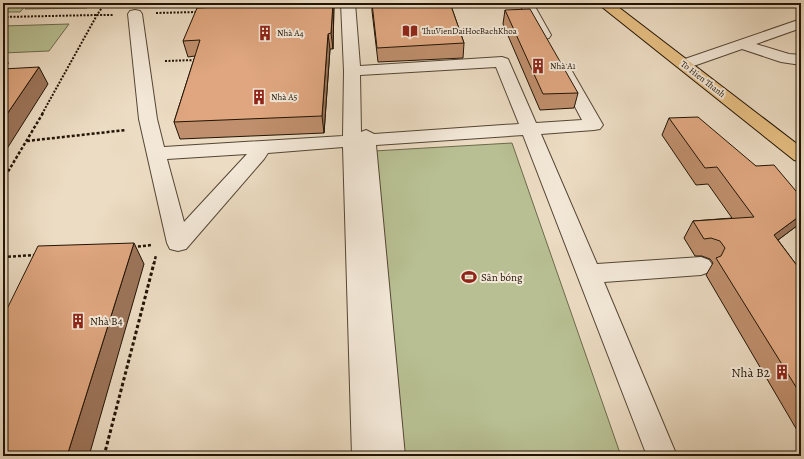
<svg xmlns="http://www.w3.org/2000/svg" width="804" height="459" viewBox="0 0 804 459" font-family="Alegreya,serif">
	<rect width="100%" height="100%" fill="#ecdcc3"/>
	<filter id="stains"><feTurbulence type="fractalNoise" baseFrequency=".005" numOctaves="4"/><feColorMatrix values="0 0 0 0 .2 0 0 0 0 .09 0 0 0 0 .02 0 0 0 .5 -.17"/></filter>
	<radialGradient id="worn" r=".72"><stop offset=".6" stop-color="#630" stop-opacity="0"/><stop offset="1" stop-color="#630" stop-opacity=".3"/></radialGradient>
	<!-- green -->
	<path fill="#b8c093" stroke="#6c6a4c" d="M3,3h25l-8,9h-17z
		M31,3h59l-3,5 -62,1z
		M69,24l-20,27 -46,2v-27z
		M512,143l109,313h-223l-24,-305z"/>
	<g fill="none" stroke-linecap="round" stroke-linejoin="round">
		<!-- minor casing -->
		<g stroke="#544634" stroke-width="2">
			<path id="minor" d="M341,3h14l5,63 142,-9 6,2 28,64 46,-3 -27,-51 2,-3 6,-2 6,2 34,59 -3,4 -6,1 -53,4 56,130 104,-7 8,3 4,6 -4,6 -8,3 -97,7 73,174h-30l-124,-321 -147,10 29,311h-53l-9,-309 -75,6 -4,6 -78,90 -8,2 -8,-2 -3,-6 -28,-124 -11,-105 2,-3 5,-1 5,1 2,3 15,105 7,28 179,-11 1,-65zM496,67l23,57 -145,10 -8,-4 -5,2 -1,-57zM247,154l-63,68 -17,-63z
				M519,3h14l18,32 -2,3 -5,1 -5,-1z
				M801,19v9l-45,16 33,10 12,1v10l-20,-3 -39,-13 -57,20 -6,-2 -2,-3 2,-3z"/>
		</g>
		<!-- major casing -->
		<g stroke="#211405" stroke-width="2">
			<path id="major" d="M597,3h16l188,144v15l-7,-2z"/>
		</g>
		<!-- path-far2 -->
		<path stroke="#211405" stroke-width="2" stroke-dasharray="2 1.5" stroke-linecap="butt" d="M105,3l-8,12h16
			M216,10l3,-7
			M156,13l41,-1
			M3,17l94,-2
			M165,61l31,-1
			M3,63h6
			M42,114l55,-99"/>
		<!-- path-far1 -->
		<path stroke="#211405" stroke-width="2.5" stroke-dasharray="3 2" stroke-linecap="butt" d="M27,141l99,-11
			M3,180l40,-67
			M133,247l19,-2
			M3,257l33,-2
			M154,264l2,-9"/>
		<!-- path -->
		<path stroke="#211405" stroke-width="3" stroke-dasharray="3.5 2.5" stroke-linecap="butt" d="M104,456l50,-193"/>
		<!-- minor -->
		<use href="#minor" fill="#f3e8d8" fill-rule="evenodd"/>
		<!-- major -->
		<use href="#major" fill="#e6be82" fill-rule="evenodd"/>
	</g>
	<!-- wall -->
	<path fill="#c08f6d" stroke="#211405" d="M240,3h94l-1,46h-3l-6,84 -144,6 -6,-17 21,-66 -7,1 -5,-16 56,-35z
		M372,3h78l14,40 -1,15 -85,4 -6,-51z
		M505,10l73,83 -4,15 -34,2 -37,-86z
		M669,118l87,48 45,31v25l-3,3 -20,15 23,31v166l-95,-162 7,-12 -3,-4 -8,-3h-7l-11,-18 9,-17 39,-3 -24,-34 -12,1 -34,-50z"/>
	<!-- shaded-wall -->
	<path fill="#9c7459" stroke="#211405" d="M333,3h1l-1,46 -2,-16z
		M328,34l2,15 -6,84 -2,-17z
		M39,67l9,17 -45,71v-35z
		M801,215v7l-3,3 -36,27 12,-17z
		M134,243l10,21 -55,192h-22z"/>
	<!-- building -->
	<path fill="#dfa67f" stroke="#211405" d="M240,3h93l-2,30 -3,1 -6,82 -148,6 26,-82 -17,1 14,-33 42,-2z
		M372,3h78l14,40 -87,5z
		M530,9l48,84 -35,1 -38,-84z
		M39,67l-36,53v-51z
		M698,117l58,49 18,-1 27,32v18l-27,20 27,36v124l-85,-137 5,-2 4,-8 -5,-7 -9,-3 -7,1 -11,-18 61,-4 -37,-50 -12,1 -36,-50z
		M134,243l-67,213h-64v-139l35,-71z"/>
	<!-- icons -->
	<defs>
		<g id="library-bare" transform="scale(1.2)"><path d="M-6-4Q-3-5.5-.7-3.5V5Q-3 3-6 4ZM6-4Q3-5.5 .7-3.5V5Q3 3 6 4Z" fill="#8f2418" stroke="#f3e8d8" stroke-width="2.5" paint-order="stroke"/></g>
		<g id="building-bare" transform="scale(1.2)"><path d="M-4-6H4V6H1V3H-1V6H-4ZM-2.5-4.3h1.7v1.8h-1.7ZM.8-4.3h1.7v1.8H.8ZM-2.5-1h1.7V.8h-1.7ZM.8-1h1.7V.8H.8Z" fill="#8f2418" stroke="#f3e8d8" stroke-width="2.5" paint-order="stroke"/></g>
		<g id="stadium-bare" transform="scale(1.2)"><path d="M0-5a6.5 5 0 1 0 0 10a6.5 5 0 1 0 0-10ZM-3.5-1.8h7v3.6h-7Z" fill="#8f2418" stroke="#f3e8d8" stroke-width="2.5" paint-order="stroke"/></g>
	</defs>
	<g fill-rule="evenodd">
		<use href="#library-bare" x="410" y="31"/>
		<use href="#building-bare" x="265" y="33"/>
		<use href="#building-bare" x="538" y="66"/>
		<use href="#building-bare" x="259" y="97"/>
		<use href="#stadium-bare" x="469" y="277"/>
		<use href="#building-bare" x="78" y="321"/>
		<use href="#building-bare" x="782" y="372"/>
	</g>
	<g text-anchor="middle" dominant-baseline="central" stroke-width="4" stroke-linejoin="round" paint-order="stroke">
		<!-- far-poi labels -->
		<g font-size="9" fill="#211405" stroke="#f3e8d8" text-anchor="start">
			<text x="422" y="31">ThuVienDaiHocBachKhoa</text>
			<text x="277" y="33">Nhà A4</text>
			<text x="550" y="66">Nhà A1</text>
			<text x="271" y="97">Nhà A5</text>
		</g>
		<!-- far-street labels -->
		<g font-size="9" fill="#211405" stroke="#f3e8d8">
			<text transform="translate(703 79) rotate(38)">To Hien Thanh</text>
		</g>
		<!-- poi labels -->
		<g font-size="11" fill="#211405" stroke="#f3e8d8" text-anchor="start">
			<text x="481" y="277">Sân bóng</text>
			<text x="90" y="321">Nhà B4</text>
		</g>
		<!-- near-poi labels -->
		<g font-size="13" fill="#211405" stroke="#f3e8d8" text-anchor="end">
			<text x="770" y="372">Nhà B2</text>
		</g>
	</g>
	<!-- margin -->
	<rect width="804" height="459" fill="none" stroke="#ecdcc3" stroke-width="16"/>
	<rect x="4" y="4" width="796" height="451" fill="none" stroke="#211405" stroke-width="2"/>
	<rect x="8" y="8" width="788" height="443" fill="none" stroke="#211405"/>
	<rect width="100%" height="100%" filter="url(#stains)"/>
	<rect width="100%" height="100%" fill="url(#worn)"/>
</svg>
